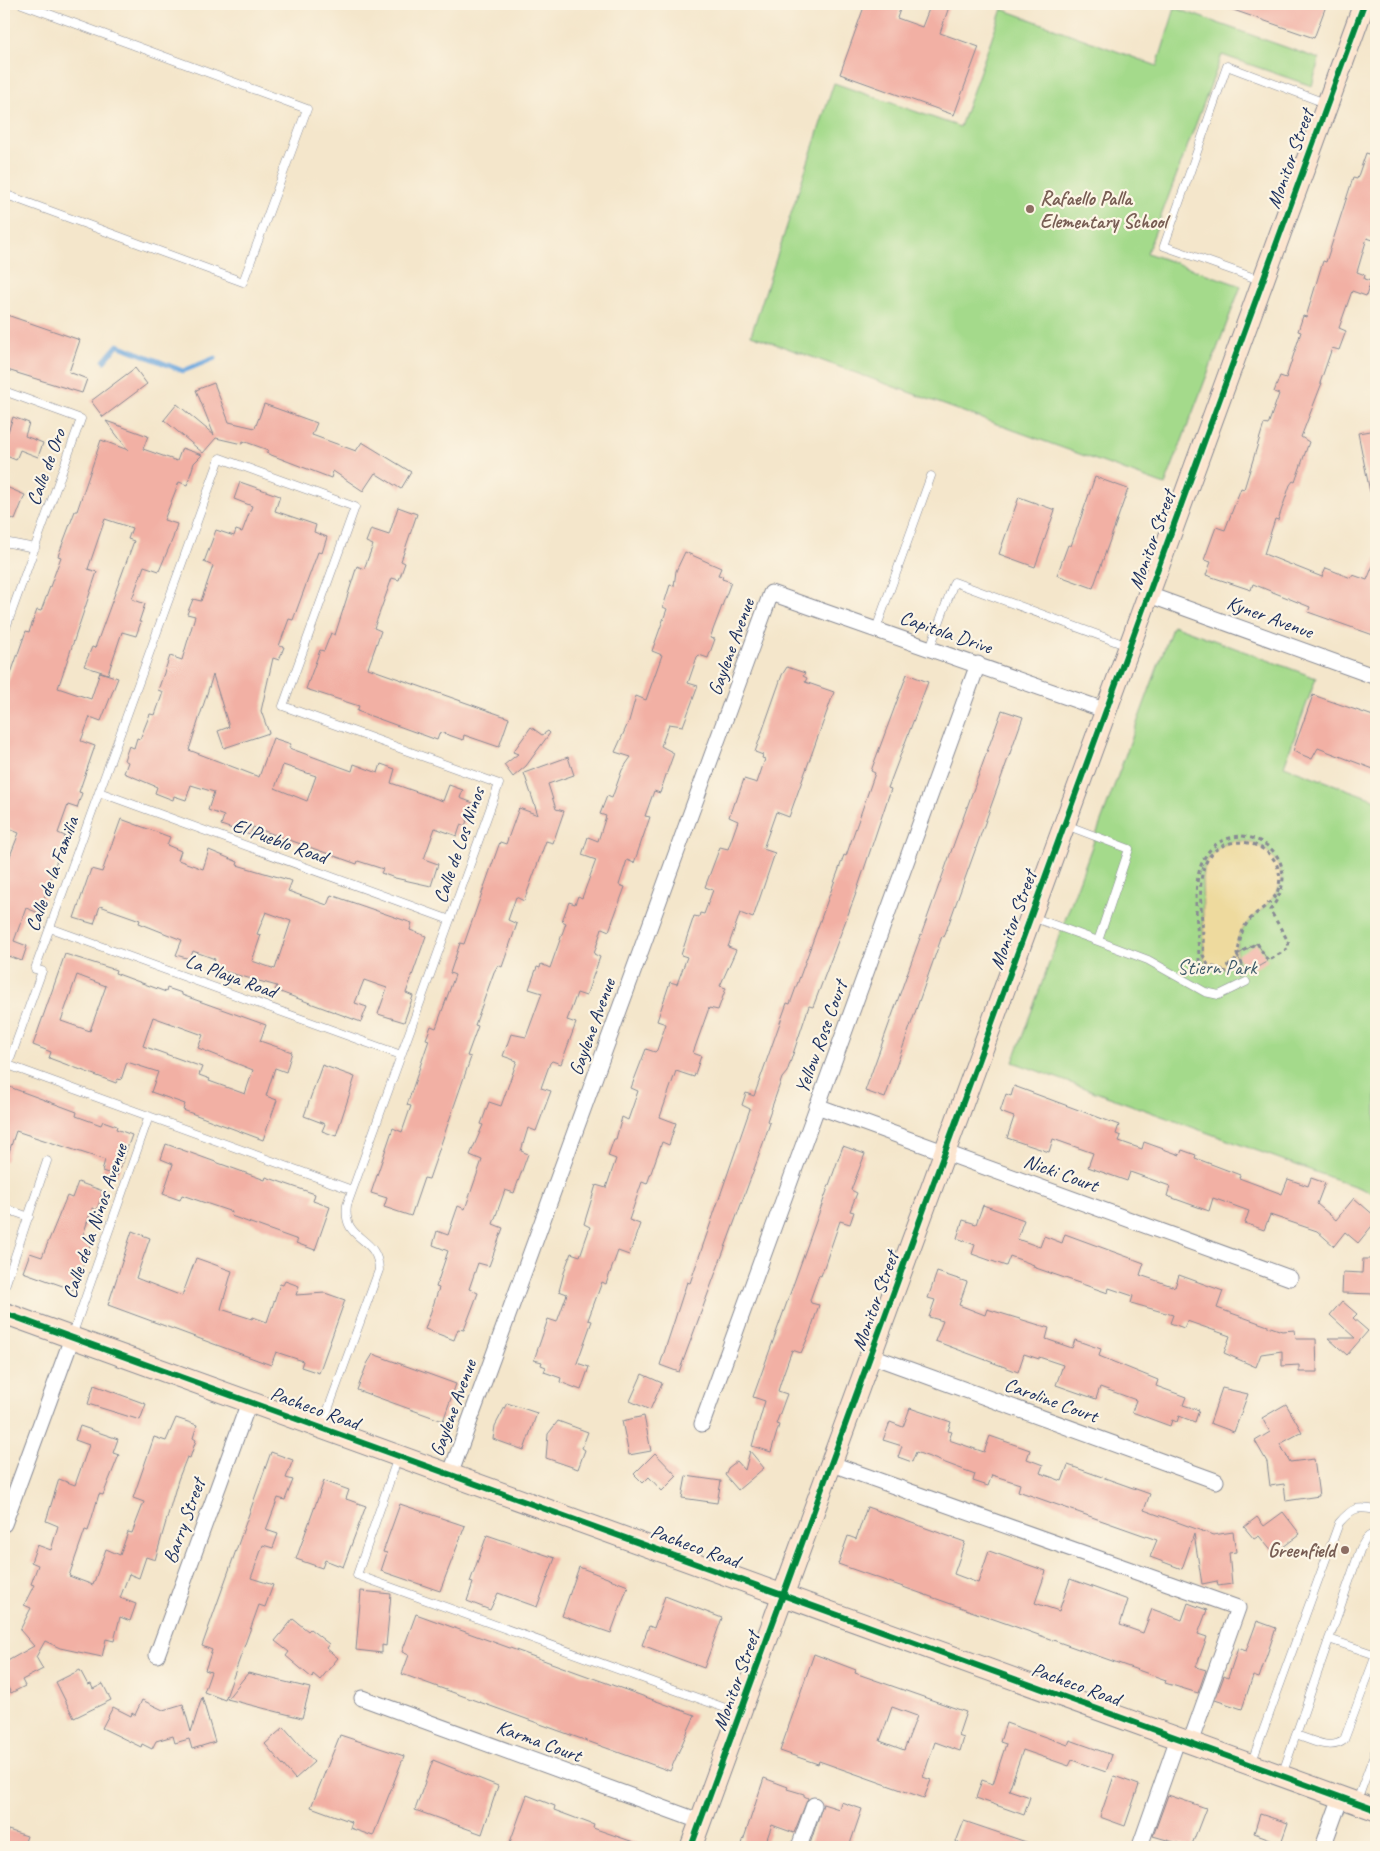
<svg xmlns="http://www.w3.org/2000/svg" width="1380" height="1851" viewBox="0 0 1380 1851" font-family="Caveat,sans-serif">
	<rect width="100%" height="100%" fill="#fcf5e5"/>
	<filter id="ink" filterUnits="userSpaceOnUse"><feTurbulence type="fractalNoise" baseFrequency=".02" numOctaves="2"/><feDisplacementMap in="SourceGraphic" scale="10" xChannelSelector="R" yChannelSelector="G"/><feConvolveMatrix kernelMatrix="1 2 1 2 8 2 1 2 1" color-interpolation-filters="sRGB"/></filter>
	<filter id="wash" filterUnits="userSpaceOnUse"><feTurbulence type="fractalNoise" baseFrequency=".0096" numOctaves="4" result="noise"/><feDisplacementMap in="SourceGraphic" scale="20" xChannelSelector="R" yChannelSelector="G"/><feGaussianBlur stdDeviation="1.12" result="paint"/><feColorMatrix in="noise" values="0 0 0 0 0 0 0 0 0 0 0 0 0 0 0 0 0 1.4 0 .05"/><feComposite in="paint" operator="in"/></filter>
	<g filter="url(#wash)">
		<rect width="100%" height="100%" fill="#f4e6cb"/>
		<!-- green -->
		<path fill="#a4da8b" stroke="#608474" d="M1175,8l144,51 -7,27 -90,-31 -75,198 94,33 -76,199 -414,-150 83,-252 126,44 42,-118 155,57z
			M1173,625l143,53 -32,88 92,34v394l-363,-132z"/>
		<!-- sand -->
		<path fill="#eeda9e" stroke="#84847e" d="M1233,841c14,-1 28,3 38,14 31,36 -18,54 -31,79 -6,12 2,26 -14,34 -8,5 -18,-1 -22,-8l-2,-82c3,-19 12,-31 31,-37z"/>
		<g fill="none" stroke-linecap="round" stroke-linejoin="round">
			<!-- stream -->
			<path stroke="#6ea8de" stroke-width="5" d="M104,361l14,-16 65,26 32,-13"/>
		</g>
		<g id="blocks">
			<!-- building -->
			<path fill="#f2b0a4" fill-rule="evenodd" d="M865,4h37l-5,14 25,9 9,-23h19l-10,29 39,14 -25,68 -114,-41z
				M1222,4h97l7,2 -12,32 -92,-32z
				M1366,153l10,3v85l-9,-3 -10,34 8,3 -1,4 7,2 -5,15 -14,-5 -13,37 7,3 -7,19 -7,-2 -12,35h2l-21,54 8,5 -14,40 -2,-1 -3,4 -12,35 -3,-1 -11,35 58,23 4,-9 25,10 2,-3 14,5 9,-22v78l-68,-24 2,-5 -57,-23 -2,6 -45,-15 5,-13 -7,-2 12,-33 9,3 16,-42 3,1 20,-65 4,1 11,-31 -5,-2 6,-16 6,2 15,-46 -3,-1 5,-15 3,1 17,-56 3,1 27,-84 4,1z
				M4,314l76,26 -11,32 18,7 -5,14 -78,-24z
				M135,368l12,16 -44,33 -12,-16z
				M214,383l15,39 26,6 9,-24 53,19 -5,12 44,16 6,-9 49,30 -10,17 -26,-16 -12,18 -30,-20 -2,7 -65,-25 2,-3 -25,-9 -1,3 -26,-6 -13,15 -39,-33 13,-16 37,31 -18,-45z
				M13,417l16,6 -4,13 18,7 -5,14 -18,-7 -4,10 -12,-5v-24l4,1z
				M106,421l42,15 -5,13 34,12 5,-13 20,7 -8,8 -7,22 -8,-3 -15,38 13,4 -4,14 -14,33 -15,-5 -12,33 13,5 -6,18h2l-5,14 -14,-4 -14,42 -24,-8 8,-19 3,1 39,-107 -6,-2 4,-11 -27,-9 -17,50 9,3 -39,116 33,11 9,-27 18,6 -17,43 -11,-4 -9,24 14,5 -16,46 3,1 -5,15 -9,-3 -10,28 7,3 -26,77 -13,-5 -12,33 13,5 -5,15 -14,-5 -4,8v-93l15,-38 -15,-6v-134l22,-62 3,1 8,-22 4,1 20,-54 -3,-1 17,-45h2l24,-71 27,10z
				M1376,430v62h-6l-12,-59z
				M1095,477l33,12 -35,99 -36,-13 11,-30 3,1z
				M240,482l40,14 -5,15 41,14 -2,7 13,5 -5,16 -4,-1 -25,68 -4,-1 -10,27 5,1 -5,13 -6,-2 -12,53 8,22 -45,15 -6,-17 11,-4 -16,-52 -24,75 70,27 14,-39 18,6 -2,4 63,23 2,-7 24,9 3,-9 14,5 -4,14 52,18 6,-16 14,5 -3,8 16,6 -5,12 -2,-1 -4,11 -4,-2 -4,12 -22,-8 -11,31 14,5 -7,22 -36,-8 -14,-5 2,-4 -25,-8 -1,3 -104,-37 -3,8 -29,-10 3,-9 -16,-6 6,-18 -23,-7 -5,15 -12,-4 -1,4 -18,-7 2,-6 -33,-14 4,-11 -4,-2 5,-14 5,2 3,-10 3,1 10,-25 5,1 8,-23 -5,-2 12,-34 12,4 13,-44 -8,-2 6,-15 8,2 12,-35 -9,-4 12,-32 18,6 2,-6 6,2 10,-26 -18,-7zM283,765l33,11 -9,25 -32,-13z
				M4,486l21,9 -10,25 -11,-6z
				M1019,497l36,13 -20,57 -36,-13z
				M398,507l19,7 -16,47 4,2 -6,17 -7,-2 -18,50 7,3 -13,37 141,50 -10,29 -35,-12 -1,5 -23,-8 -3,8 -80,-29 2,-5 -53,-17 14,-39 4,1 7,-18 4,2 22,-69 7,3 9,-24 -7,-3 5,-13 18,6z
				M685,552l36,16 -3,7 5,1 -1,3 9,3 -21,56 5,1 -7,19 -9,-3 -2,2 -9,26 10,3 -15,40 -14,-2 -8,22 13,7 -8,22 -6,18 -6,-2 -9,25 5,1 -16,46 -7,-3 -8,25 6,2 -16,44 -7,-3 -8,26 6,3 -14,39 -9,-3 -5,14 -5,13 9,3 -15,41 -9,-3 -2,2 -9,25 10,3 -15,40 -8,-3 -7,23 7,3 -14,39 -9,-3 -12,34 10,4 -14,38 -11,-3 -9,26 9,4 -14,37 -6,-1 -4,11 -29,-11 14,-41 -3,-1 12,-36 -15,-6 4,-14 11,4 10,-29 7,3 17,-49 -12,-5 13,-30 -2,-1 8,-22 12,4 16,-45 -14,-5 8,-22 15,3 16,-44 -13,-4 8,-22 3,1 1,-4 9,4 16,-45 -4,-2 7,-19 6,2 3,-8 4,2 14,-38 -14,-5 6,-18 10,4 8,-25 -6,-2 7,-18 5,2 10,-28 9,-13 -16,-5 14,-31 7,-25 10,4 16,-45 -10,-4 15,-42 -4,-2 7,-22 4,1 2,-15z
				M787,667l18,6 -2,3 4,2 -2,4 29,10 -45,125 -13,-5 -13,37 12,4 -22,65 -13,-5 -12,34 8,3 -16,36 6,2 -8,22 -9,-2 -16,45 8,3 -7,21 -18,-6 -16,46 16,6 -7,22 -7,-3 -15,42 -5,-2 -13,38 11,4 -11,31 -11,-4 -12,33 -4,-2 -14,38 4,1 -15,42 12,4 -8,23 -21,-8 1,-4 -17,-6 2,-5 -5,-2 1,-3 -8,-2 14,-41 9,3 10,-28 -8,-3 6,-22 6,-16 9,3 10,-29 -6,-3 12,-39 10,3 10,-29 -8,-3 6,-17h2l6,-22 6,3 10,-29 -7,-3 15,-39 9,3 2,-2 9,-26 -9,-3 13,-39 7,2 10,-27 -6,-2 13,-39 5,1 1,-4 4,1 9,-24 -8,-3 15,-40 8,2 10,-28 -9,-4 5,-15h2l8,-23 13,4 8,-24 -3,-1 1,-3 -8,-3 27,-77z
				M907,674l21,8 -40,106 3,1 -36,107 -42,111 -4,-1 -22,66 -5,6 -15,43 3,2 -13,38 -78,211 -19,-7 27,-83 3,1 60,-174 -8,-4 4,-12 8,3 33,-93 3,1 54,-149 2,1 29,-83 -4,-2z
				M1313,695l63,22v53l-58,-22 -6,11 -19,-8z
				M1002,710l21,7 -79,220 -2,-1 -57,162 -20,-7z
				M531,727l11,8 6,-4 2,2 -24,33 -13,11 -9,-12 14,-11 -5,-2z
				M568,757l6,18 -26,9 8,25 8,2 -11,32 -7,-2 -22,60 -8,-4 -8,23 9,4 -15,43 -4,-2 -4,7 -19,53 3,1 -11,30 4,1 -42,122 -5,-1 -13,38 -27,-9 3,-9 -16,-5 22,-65 9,4 9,-26 -4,-1 22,-65 -3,-1 5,-13 5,2 19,-53 -5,-2 10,-30 4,1 36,-102 6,2 13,-36 19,7 -14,-42z
				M121,819l49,18 -3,8 14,6 -3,9 25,9 6,-19 29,12 -1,3 55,16 -4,10 39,14 4,-10 81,28 -2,7 16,6 -20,57 7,3 -9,26 -26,-8 9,-26 -23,-8 -9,23 12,4 -6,15 -86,-32 2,-4 -65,-18 3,-9 -22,-8 -3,8 -14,-4 6,-15 -43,-17 1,-3 -40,-14 -6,18 -20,-6 17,-49 11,3zM266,912l25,9 -16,48 -23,-8 9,-26 -4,-1z
				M1257,943l11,18 -21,12 -10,-18z
				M65,954l51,16 -1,3 51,19 1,-4 15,5v2l84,30 -6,16 32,11 -6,20 -11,-4 -9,28 11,4 -14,40 -80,-30 2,-6 -34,-12 7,-20 -31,-10 -6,18 -3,-1 -2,4 -67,-25 2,-6 -18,-7zM77,975l29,11 -16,45 -29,-10zM153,1017l50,18 -5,13 55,22 -8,24 -36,-13 1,-2 -11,-4 3,-8 -59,-21z
				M322,1065l33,12 -19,59 -14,-5 3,-7 -21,-8z
				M4,1085l73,27 -1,4 25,9 2,-4 14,5 -1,3 16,6 -15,41 -15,-5 3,-11 -89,-29 -10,30h-2z
				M1014,1086l105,39 -3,9 5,2 -2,5 23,8 2,-7 36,13 2,-5 14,5 -1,3 45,17 -1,3 43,16 6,-15 20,7 3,-8 14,5 -8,21 19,16 18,-22 22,19v4l-18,22 -13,-11 -11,14 -17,-15 -47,-16 -6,15 -19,-7 4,-12 -36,-13 -4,13 -42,-15 3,-10 -40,-14 -3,9 -39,-14 5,-14 -40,-14 -4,13 -42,-14 7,-21 -14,-5 6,-18 5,2z
				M166,1144l99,36 1,-3 49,17 -2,7 17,6 -15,43 -19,-7 2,-3 -67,-24 1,-4 -50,-17 -2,5 -17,-6 10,-30 -12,-5z
				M843,1146l22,8 -14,36 6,3 -7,18 4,1 -4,12 -10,-3 -19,55 -2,-1 -9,25 1,3 8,2 -10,30 -8,18 -9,-3 -9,25 -5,16 9,3 -11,30 3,1 -8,27 -19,-6 13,-45 -12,-4z
				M78,1182l25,9 -6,19 -5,-2 -10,30 10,3 -18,49 -51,-18 7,-19 12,4 25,-61 5,2z
				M983,1205l41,15 -7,19 23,8 4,-11 18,7 3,-9 79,29 -4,12 35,12 4,-12 44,16 -6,17 65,23 13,-1 1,9h20l1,33h-18v-7l-17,1v-15l-21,3 -5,13 -32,-14 6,-17 -43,-15 -3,7 -14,-5 3,-8 -42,-12 2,-7 -24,-8 -1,5 -75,-26 1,-2 -24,-9 -4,10 -34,-12 3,-9 -18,-7 6,-18 13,4z
				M132,1231l18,7 -14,40 46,18 14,-38 17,6 19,7 -11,38 31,10 1,-2 14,5 13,-38 3,1 2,-4 14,5 -3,9 29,-2 20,7 -26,73 -18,-6 2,-6 -27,-9 -5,13 -163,-60z
				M1363,1259h13v35l-34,-1 1,-21 19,1z
				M937,1272l30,10 -8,23 26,10 2,-6 62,19 -3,11 26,9 3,-8 26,9 -2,7 59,24 -2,6 30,11 -3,8 16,5 -4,12 -16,-6 -2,6 -5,-2 -2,6 -38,-14 4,-12 -36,-13 -4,12 -40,-14 7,-20 -24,-8v2l-15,-5 -6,18 -83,-31 8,-20 -14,-4 6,-17 -7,-2z
				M1342,1301l15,13 -4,4 15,13 -21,24 -19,-17h27l-25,-23z
				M373,1354l83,30 -13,37 -86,-31 10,-26z
				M642,1374l20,9 -12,27 -20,-9z
				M94,1385l52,19 -6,16 -52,-16z
				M1222,1388l26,6 -14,38 -24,-9z
				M507,1403l30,10 -13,37 -31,-11 2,-13z
				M1286,1404l16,28 -22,12 10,18 24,-3 5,37 -33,5 -2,-17 -14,2 -3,-24 -12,-21 15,-9 -8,-14z
				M910,1408l41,14 -3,9 4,1 -3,8 35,12 6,-16 40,14 -3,9 16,6 -3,8 22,8 6,-16 82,29 -6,16 69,25 20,-3 3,20 -7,1 3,31 -14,2 -1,-5 -15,3 -8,-50 -12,35 -32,-12 7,-17 -139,-49 2,-7 -28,-9 -4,11 -15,-5 2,-7 -59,-22 -4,10 -14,-5 4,-11 -19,-6 7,-18 13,5z
				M644,1416l7,35 -22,4 -7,-34z
				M176,1418l21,7 -4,13 3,2 -6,18 -3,-1 -9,23 -23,80 -9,-3 -7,21 -10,-4 -9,24 16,6 -6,17 -10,-4 -6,24 -8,-2 -4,18 -42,-9 -15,-7 -9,16 7,12 -21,11 3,6 -14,7 -7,-13v-17l30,-17 -14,-16 11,-22 -7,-3 10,-20 -3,-1 7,-19 -7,-3 6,-17 14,5 7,-24 -12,-5 13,-42 16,6 14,-40 -14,-5 5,-14 38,13 -5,14 6,2 -16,40 -4,-1 -11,37 -3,-1 -16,46 24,9 13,-36 14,6 8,-23 4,1 12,-31 -11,-4 21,-61 12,4z
				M558,1421l30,11 -6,16 3,2 -7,19 -32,-11 2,-24z
				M750,1451l14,17 -26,22 -13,-15 3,-7 9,-7 8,9z
				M271,1452l22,8 -7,18 7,2 -8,20 -7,-2 -12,32 12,4 -5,14 -10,-3 -12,33 22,7 -8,22 -6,-2 -34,95 -21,-8 7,-20 -6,-2 7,-20 -10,-4z
				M655,1453l22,23 -15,15 -13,-14 -6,6 -9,-9z
				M686,1476l35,5 -4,22 -35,-5z
				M324,1481l25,9 -3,9 20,7 -23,61 -18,-7 -3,8 -26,-9z
				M400,1504l65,22 -25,65 -59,-20 6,-18 -4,-1z
				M867,1507l98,35 -11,32 24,9 11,-32 57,20 -11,32 24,8 11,-32 58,21 -8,25 23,8 9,-24 30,11 6,-17 19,7 -9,24 9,3 -11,30 10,3 -8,23 -33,-10 1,-3 -328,-116 10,-28 8,3z
				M1283,1512l17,22 -26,20 -15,-18 -5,3 -10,-12 13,-10 7,9z
				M487,1535l68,23 -18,49 -39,-14 -8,17 -23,-9 6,-18 -3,-1z
				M579,1567l49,19 -17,47 -49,-17z
				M361,1591l30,3 -5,52 -4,-1v8l-26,-3z
				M665,1596l57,22 -18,50 -62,-23 7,-19 5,2z
				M416,1614l279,101 -25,56 -268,-97 7,-19 -7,-3z
				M293,1619l15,12 2,-2 19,15 -3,4 12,10 -18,22 -7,-6 -1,4 -26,-22 3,-4 -14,-11z
				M1257,1621l19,7 -17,50 -6,-2 -11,33 -27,-9 9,-24 4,2 10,-30 8,3z
				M814,1654l42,16 -1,3 111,39 -8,24 6,2 -4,13 -25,-9 -12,35 8,3 -7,18 -105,-37 -1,3 -38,-13zM892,1707l25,9 -13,34 -24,-9z
				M80,1670l8,15 3,-1 2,5 10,-5 8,16 -37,18 -18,-36z
				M248,1673l62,15 -8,30 -75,-19z
				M202,1697l13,45 -23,7 -3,-10 -14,4 -2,-7 -17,5 -4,8 -10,-5 -1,3 -39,-19 11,-21 18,9 1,-3 3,2 7,-15 21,10 20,-6 8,28z
				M1006,1723l62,22 2,-5 42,15 -6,17 -34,-12 -3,6 -46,-16 -14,40 21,7 -6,18 -48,-17 6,-18 11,4 13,-40 -6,-2z
				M284,1727l30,35 -19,17 -30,-35z
				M340,1735l64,21 -31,80 -23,-8 2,-6 -41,-15z
				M433,1760l65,26 -16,48 -67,-24z
				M1114,1776l25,9 -14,41 -25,-9z
				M764,1778l24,9 -1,2 17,5v2l4,2 -14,35 -22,-8 -8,22h-23z
				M527,1795l28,11 -1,4 40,15 -1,3 49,17v2h-125l-8,-2z
				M1168,1795l38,13 -15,39 -38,-11z
				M841,1802l21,7 -13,38h-40l14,-43 16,5z
				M1260,1814l28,9 -7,20 -27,-10z
				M964,1821l71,24v2h-64l-15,-5z
				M8,1830l19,6 -4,11h-19z"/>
		</g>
	</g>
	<g filter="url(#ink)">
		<use href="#blocks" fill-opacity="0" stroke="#888a94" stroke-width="1"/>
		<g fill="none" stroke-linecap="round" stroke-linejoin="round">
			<!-- lane casing -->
			<g stroke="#888a94" stroke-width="9">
				<path id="lane" d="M4,194l239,88 64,-173 -285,-105
					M1263,281l-99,-35 63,-180 98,37
					M4,391l77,28 -77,214
					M4,542l31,6
					M876,629l55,-153
					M930,648l24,-66 174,64
					M99,792l351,128
					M1032,917l66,24 31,-92 -63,-24
					M50,928l351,127
					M1098,941l50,19 57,32 14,3 27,-13
					M4,1208l25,9
					M4,1289l43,-128
					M72,1336l77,-220
					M322,1426l57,-156c-1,-36 -37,-27 -32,-65l152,-421 -216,-78 72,-199 -135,-49 -185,511 7,2 -34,94 344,125
					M398,1457l-41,118 382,138
					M1329,1639l47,16
					M1296,1735c15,5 35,16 48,5l32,-85
					M1251,1764l88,-241c13,-15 17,-17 37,-13
					M1282,1775l78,-225c4,-8 7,-16 16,-16
					M1357,1801l19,-52"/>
			</g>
			<!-- street casing -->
			<g stroke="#888a94" stroke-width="17">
				<path id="street" d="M1149,595l227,82
					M817,1106l473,172
					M872,1356l344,125
					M702,1424l276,-760
					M832,1464l406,144 -48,135
					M450,1475l321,-882 336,118
					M4,1524l68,-186
					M157,1655l92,-253
					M362,1698l340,124
					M799,1847l15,-42
					M1145,1847l-5,-1 38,-108
					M1323,1847l18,-50"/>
			</g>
			<!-- secondary casing -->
			<g stroke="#888a94" stroke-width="23">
				<path id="secondary" d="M4,1313l1372,497
					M691,1847l673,-1843"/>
			</g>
			<!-- path -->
			<path stroke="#888a94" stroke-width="3" stroke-dasharray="4 4" stroke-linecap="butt" d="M1242,836c41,6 53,43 28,74l18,31 1,7 -21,13 -11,-18 -20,11c4,-12 2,-20 10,-31 10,-14 29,-19 32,-37 8,-45 -60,-62 -75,-19 -8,21 1,64 -1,88l5,10 14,5 13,-9 2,-6 10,18 -7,4 -5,-9c-13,6 -28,10 -36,-8 0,-41 -20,-120 43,-124z"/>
			<!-- lane -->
			<use href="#lane" stroke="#fff" stroke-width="8"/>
			<!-- street -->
			<use href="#street" stroke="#fff" stroke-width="15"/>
			<!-- secondary -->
			<use href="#secondary" stroke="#fce5cf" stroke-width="21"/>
			<!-- cycleway casing -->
			<g stroke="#fcf5e5" stroke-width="9">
				<path id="cycleway" d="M4,1313l1372,497
					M691,1847l673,-1843"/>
			</g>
			<!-- cycleway -->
			<use href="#cycleway" stroke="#00873e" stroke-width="6"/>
		</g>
	</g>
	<!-- markers -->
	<g fill="#8d6e63" stroke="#fcf5e5" stroke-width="2">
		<circle cx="1030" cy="209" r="5"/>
		<circle cx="1345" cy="1550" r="5"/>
	</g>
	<g text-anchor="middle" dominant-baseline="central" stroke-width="4.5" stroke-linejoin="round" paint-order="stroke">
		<!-- street labels -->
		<g font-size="20" fill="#1b2f5e" stroke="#fcf5e5">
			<text transform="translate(1290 159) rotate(-70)">Monitor Street</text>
			<text transform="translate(46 467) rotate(-70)">Calle de Oro</text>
			<text transform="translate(1152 540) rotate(-70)">Monitor Street</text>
			<text transform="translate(1270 617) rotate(20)">Kyner Avenue</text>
			<text transform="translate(946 632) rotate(19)">Capitola Drive</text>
			<text transform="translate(731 647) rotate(-70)">Gaylene Avenue</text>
			<text transform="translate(280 841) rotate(20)">El Pueblo Road</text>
			<text transform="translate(459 845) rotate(-71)">Calle de Los Ninos</text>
			<text transform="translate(52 874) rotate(-70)">Calle de la Familia</text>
			<text transform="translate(1013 920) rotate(-70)">Monitor Street</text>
			<text transform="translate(231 976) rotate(20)">La Playa Road</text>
			<text transform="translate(592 1027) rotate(-70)">Gaylene Avenue</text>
			<text transform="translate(821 1037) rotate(-70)">Yellow Rose Court</text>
			<text transform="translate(1061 1173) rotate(20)">Nicki Court</text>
			<text transform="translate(95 1221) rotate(-71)">Calle de la Ninos Avenue</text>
			<text transform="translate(875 1301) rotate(-70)">Monitor Street</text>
			<text transform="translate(1051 1400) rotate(20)">Caroline Court</text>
			<text transform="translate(315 1408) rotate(20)">Pacheco Road</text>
			<text transform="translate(453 1408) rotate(-70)">Gaylene Avenue</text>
			<text transform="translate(184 1521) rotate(-70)">Barry Street</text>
			<text transform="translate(695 1546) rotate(20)">Pacheco Road</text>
			<text transform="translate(736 1681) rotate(-70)">Monitor Street</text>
			<text transform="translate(1076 1684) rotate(20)">Pacheco Road</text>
			<text transform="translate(539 1741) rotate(20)">Karma Court</text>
		</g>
		<!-- education labels -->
		<g font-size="20" font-weight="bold" fill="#785e54" stroke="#fcf5e5" text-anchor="start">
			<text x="1040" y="198">Rafaello Palla<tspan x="1040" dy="23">Elementary School</tspan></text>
			<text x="1335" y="1550" text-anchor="end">Greenfield</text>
		</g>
		<!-- park labels -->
		<g font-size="20" fill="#3d5a69" stroke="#fcf5e5">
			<text x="1217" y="967">Stiern Park</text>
		</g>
	</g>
	<!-- margin -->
	<rect width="1380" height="1851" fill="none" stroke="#fcf5e5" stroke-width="20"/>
</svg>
